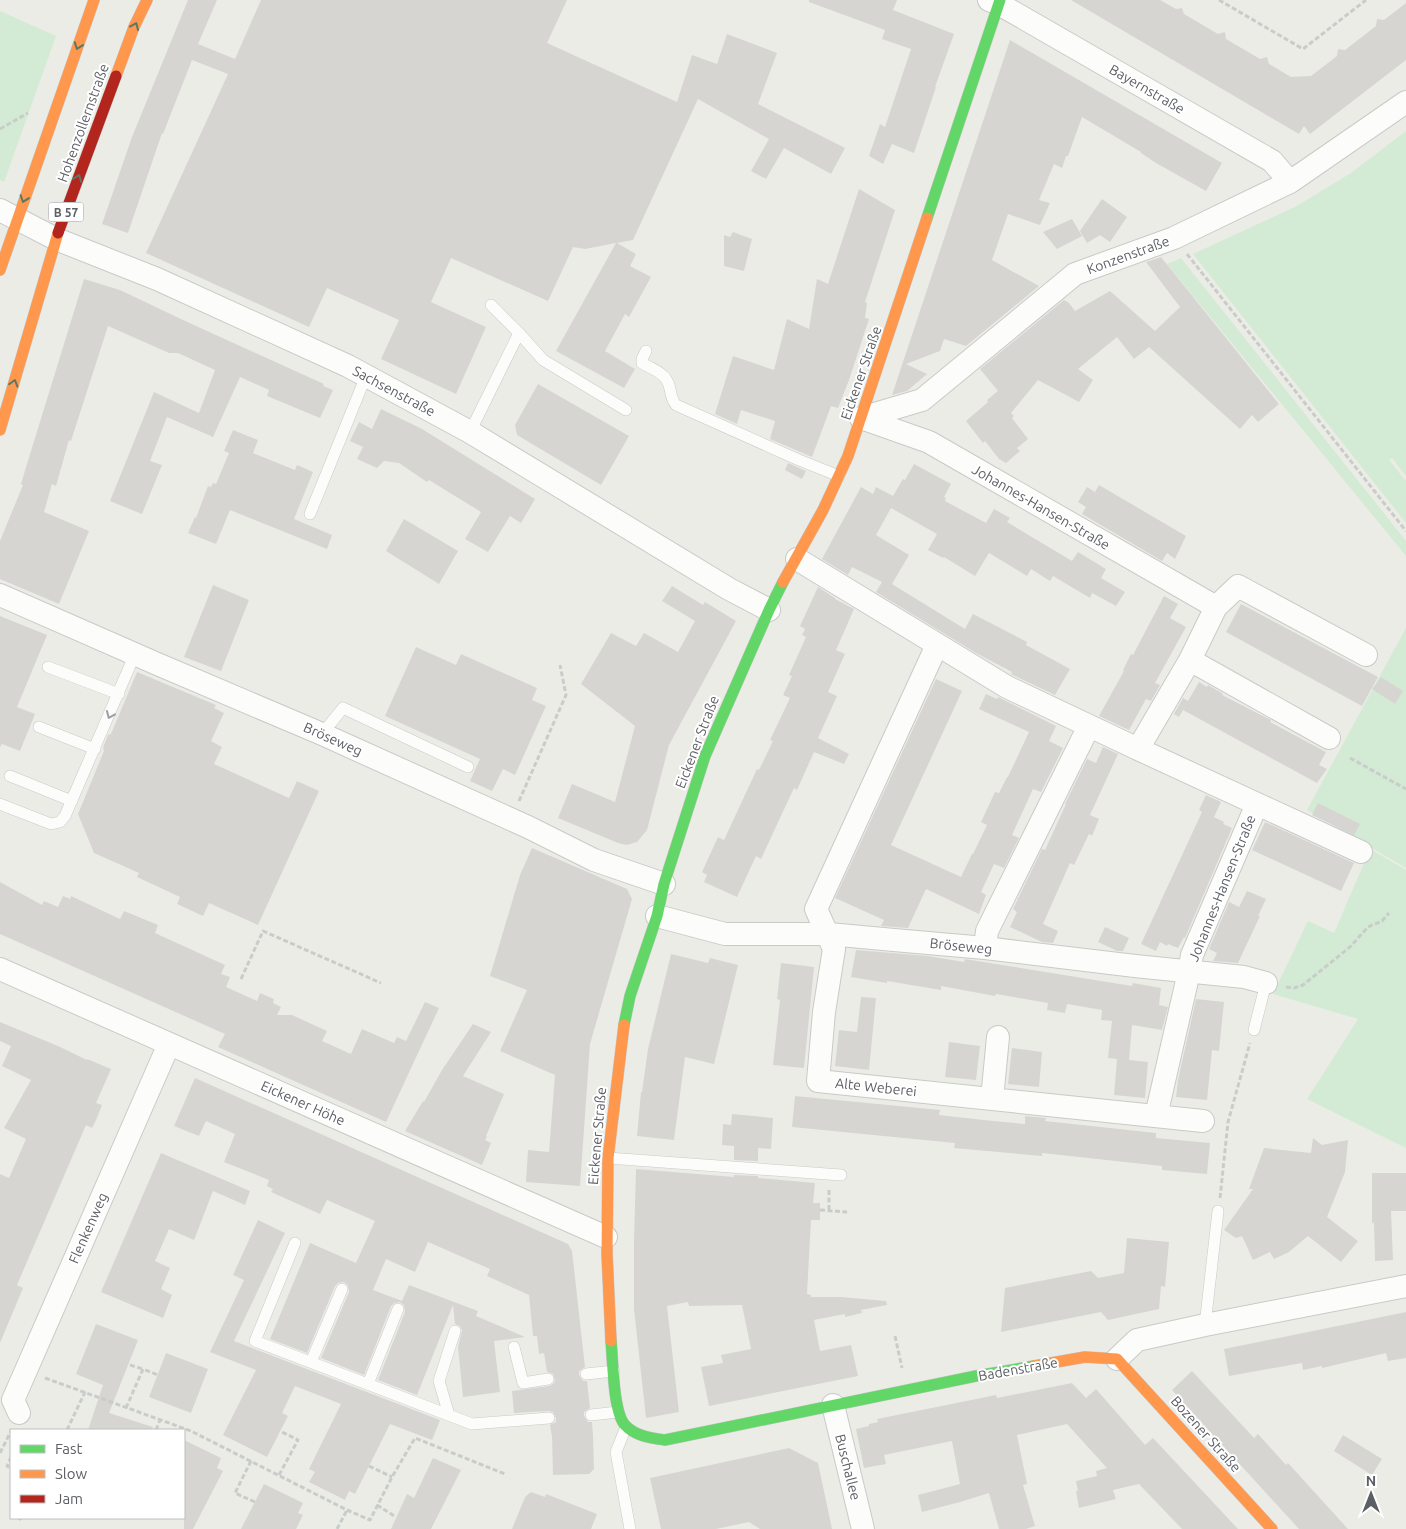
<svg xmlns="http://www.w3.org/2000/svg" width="1406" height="1529" viewBox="0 0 1406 1529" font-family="Ubuntu,sans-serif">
	<rect width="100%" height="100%" fill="#ecece7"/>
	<!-- green -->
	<path fill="#d3ead4" d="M0,11l56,25 -52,146 -4,-2z
		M1406,131v345l-14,-18 -3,2 17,21v42l-213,-269 102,-47 56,-34z
		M1181,258l225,283v15l-239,-292z
		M1406,628v240l-99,-58z
		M1370,849l36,21v278l-99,-49 51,-80 -85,-25 35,-73 26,12z"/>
	<!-- building -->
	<path fill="#d6d5d2" d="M188,0h29l-19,44 37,15 26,-59h306l-20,43 130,59 15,-47 25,9 10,-30 50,19 -19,51 87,44 -14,26 -47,-26 -18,31 -15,-8 18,-32 -71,-40 -65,141 -16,3 19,11 -6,12 21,11 -22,40 -4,-3 -20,37 30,18 -11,19 -68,-37 60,-108 -31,6 -12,-2 -25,54 -97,-43 -20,44 55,25 -30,67 -75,-35 18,-39 -72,-32 -18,39 -163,-74 82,-179 -36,-14 -29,74 -1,-1 -34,100 -26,-9 30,-87z
		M809,0h88l-4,10 61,24 -19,53h1l-22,66 -22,-9 -9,20 -14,-8 11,-32 5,3 26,-78 -29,-10 3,-9 -76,-28z
		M1071,0h89l16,9 6,-1 2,6 34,20 7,-2 1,7 34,20 7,-2 2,7 22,13 20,-1 26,-20 1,-7 7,1 31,-24 1,-7 7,1 22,-17v57l-96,74 -6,-8 -5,8z
		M1010,40l212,123 -16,28 -50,-28 -15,-10v-1l-59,-35 -14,39h-2l-4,12 -8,-4 -15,36 11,3 -10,22 -32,-11 -16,46 47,26 -73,60 -22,-7 -4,12 -34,13 21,10 -20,17 -15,4z
		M859,189l36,21 -30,92 2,1 -2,15 4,1 -20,61 -11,28 -7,-2 -19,51 -42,-18 5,-18 -34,-11 -4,14 -22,-10 18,-58 41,14 13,-51 22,10 8,-50 11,5z
		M1102,199l25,18 -17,25 -10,-7 -13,8 -7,-12z
		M1072,219l10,17 -25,13 -14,-17z
		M733,232l19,7 -8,32 -20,-5v-31l6,2z
		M1161,257l118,147 -21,18 -6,-7 -12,14 -91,-82 -15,12 -17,-22 -39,32 15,11 -14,22 -41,-22 -27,33 3,3 -2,2 16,21 -11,9 3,3 -14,12 -7,-4 -14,-18 -2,2 -17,-22 22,-19 -1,-2 11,-9 -18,-22 84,-69 5,3 6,8 35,-20 45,40 25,-24 -34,-45z
		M84,279l36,11 63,30 141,64 -1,2 10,4 -13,28 -53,-22 2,-6 -29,-13 -27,60 -46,-20 -17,44 12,4 -20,49 -32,-13 44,-109 45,21 16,-43 -37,-17h-9l-61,-27 -37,115 -2,-1 -13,46 -4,-2 -8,28 45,19 -30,73 -59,-25v-38l23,-56 -2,-1 6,-20z
		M538,384l91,52 -28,49 -84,-50 -2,-10z
		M381,409l41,20 113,70 -14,24 -11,-7 -22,36 -23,-13 16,-27 -52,-32 -2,2 -28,-19 -15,-2 -7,7 -20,-9 6,-12 -13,-6 9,-19 13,7z
		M233,430l25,10 -5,13 42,17 2,-5 16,7 -19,47 38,16 -5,14 -97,-39 -14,34 -28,-11 7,-16 1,1 12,-32 3,1 2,-4 3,1 13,-31 -5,-2z
		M788,463l18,8 -4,8 -17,-9z
		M914,464l37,20 -7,13 2,1 -1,3 41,22 8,-14 16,9 -3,4 65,39 6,-9 28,17 -5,9 24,14 -9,14 -24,-13 -2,5 -37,-22 -3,5 -19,-12 -4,7 -38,-23 -14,23 -31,-19 -1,1 -15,-8 9,-16 -46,-26 -15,27 33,20 -17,29 73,45 8,-15 54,28 -1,3 44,24 -15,26 -42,-20 -2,-1 1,-2 -36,-19 -100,-61 6,-10 -30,-15 -4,8 -26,-16 39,-72 12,7 3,-7 17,9 10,-17 2,1z
		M1099,485l87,51 -11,23 -8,-6 -5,8 -80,-47 4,-7 -8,-5 9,-15 8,5z
		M404,519l54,32 -19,33 -53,-33z
		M213,585l36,15 -28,71 -37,-14z
		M672,586l31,19 2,-3 31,19 -67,124 -22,85 -10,12 -10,3 -9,-2 -60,-25 14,-34 43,18 20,-76 -54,-42 30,-51 25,13 8,-13 34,19 17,-31 -33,-20z
		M818,587l17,11v1l19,10 -18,41 9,4 -17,38 9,4 -19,42 31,16 -5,10 -30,-12 -17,38 -3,-2 -33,71 -5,-3 -19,41 -33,-15 3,-7 -5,-3 16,-35 6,3 33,-71 2,1 14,-29 -3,-1 20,-42 -7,-3 9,-19 -3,-1 17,-38 -4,-2 3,-6 -5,-3z
		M1164,596l14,8 -8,14 16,9 -31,56 5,2 -9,16 -5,-2 -17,31 -30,-14 25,-45 -1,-1 8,-16 2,1z
		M1241,604l137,73 -16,29 -136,-74z
		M0,616l47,19 -30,72 18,7 -15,37 -18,-7 -2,3z
		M416,647l40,18 5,-11 76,34 -5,12 14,6 -31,69 -12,-6 -11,22 -22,-10 10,-22 -95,-43z
		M137,672l79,33 -2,3 10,5 -13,28 11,6 -8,17 75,34 8,-17 22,10 -61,134 -49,-22 -6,13 -26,-12 3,-7 -43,-20 2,-4 -45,-20 -16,-39 26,-63 -1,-3 5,-13 3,-1z
		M1381,677l22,14 -8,13 -23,-15z
		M936,679l26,12 -71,154 70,32 11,-23h1l14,-29 -6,-3 14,-30 4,1 8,-16h1l21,-45 -50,-23 7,-15 11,5 1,-2 58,29 -7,15 14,7 -22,44 -8,-3 -21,46 7,3 -15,30 -10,-4 -13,28 5,3 -7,19 -53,-25 -18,39 -27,-2 3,-6 -49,-22z
		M1199,682l8,5 1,-2 12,7 3,2 -1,1 33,17 16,8 -1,2 56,30 -7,13 8,4 -10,14 -134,-73 -4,7 -5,-3 9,-16 5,3z
		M1103,747l15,7 -28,61 9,4 -7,17 -3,-2 -15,31 -4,-2 -27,61 15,7 -5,12 -11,-1 -32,-15 7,-15 -4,-3 29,-60 3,1 21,-46h-1l22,-45 9,4z
		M1206,795l15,7 -7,15 10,5 -1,2 9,4 -47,110 -1,-1 -6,11 -10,-4 -1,2 -7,-4 -4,9 -15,-7 61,-132 -3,-2z
		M1318,803l42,21 -6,11 -42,-20z
		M1265,822l89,41 -13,28 -89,-41 -3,7z
		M532,848l95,41 5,10 -42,145 -10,142 -54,-4 2,-32 21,2 6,-77 -55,-24 27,-61 -37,-14 30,-101z
		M0,882l42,23 2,-4 14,6 5,-11 7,3 1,-3 49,23 4,-8 34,14 -3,8 70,32 -4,9 9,3 -4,10 31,14 3,-8 14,6 -1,4 8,4 -4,8h15l35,16 -5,10 29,13 11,-25 32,14 3,-6 9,4 19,-39 14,6 -53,114 -168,-75 7,-13 -225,-100z
		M1247,891l19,8 -8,17h2l-22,47 -25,-2 4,-8 -8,-4 20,-47 10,5z
		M1105,927l24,11 -6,13h-6l-19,-9z
		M856,950l72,6 36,6 1,-3 6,1 161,26 1,-3 28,5 -2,17 9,2 -6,23 -30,-5 -3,35 19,2 -3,36 -31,-3 3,-36 -9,-1 4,-37 -11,-1 1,-10 -35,-6 -2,9 -18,-3 1,-7 -52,-9 -1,2 -54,-10v4l-54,-9v2l-36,-6z
		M671,954l37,9 2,-5 28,7 -24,99 -29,-7 -11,83 -37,-4 4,-44h1l6,-43z
		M781,963l33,4 -10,101 -31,-3 7,-65 -3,-1z
		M861,997l15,1 -7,72 -34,-4 4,-36 18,2z
		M1196,999l28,3 -5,49 -7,-1 -5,50 -31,-3 2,-17z
		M0,1022l58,24 29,14v-1l24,10 -15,34 6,2 -6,15 -4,8 -6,-3 -69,160 6,3 -23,55v-169l9,4 17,-39 -22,-11 27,-48 -29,-14 9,-20 -11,-5z
		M473,1024l18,8 -28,44 41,18 -18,42 1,1 -2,3 6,3 -9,22 -77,-34 18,-30 1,1 18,-32z
		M949,1042l31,4 -4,34 -31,-3z
		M1012,1048l30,4 -3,35 -31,-3z
		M195,1078l373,166 4,7 13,116 -6,4v4l4,6h4l3,27 -6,4v4l4,6h4l1,13 1,34 -5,5 -36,1 -1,-38 -2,-12 6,-3v-4l-3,-6 -5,-1 -34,2 -2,-22 37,-5 4,-2 2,-3 -2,-7 -6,-2 -3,-19 -5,1 -2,-18h-4l-4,-41 -42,-19 3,-7 -62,-27 -13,30 -29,-13 -13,31 29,11 7,-16 69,26 -2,5 49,21 -31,4 6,51 -37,5 -5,-50 4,-17 -2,-4 -5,-2 -2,-19 -36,90 -39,-15 27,-68 -1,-7 -4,-3 -6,1 -3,3 -27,69 -43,-17 28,-66 -1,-7 -4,-3 -6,1 -3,3 -28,67 -37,-14 40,-96 46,20 19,-42 -48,-21 -7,14 -49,-22 2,-3 -6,-3 2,-6 -45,-18 11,-28 -29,-13 -7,15 -25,-10z
		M795,1096l145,14 -1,5 54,6 32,3v-8l21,2 -1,3 111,12v5l54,5 -3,31 -45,-4v-4l-120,-13v3l-88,-8 1,-5 -163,-16z
		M732,1114l41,4 -2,31 -13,-1v13l-24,-1v-14l-12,-1 1,-21 8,1z
		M1313,1138l9,7 26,-5 -3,32 -18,45 31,24 -17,21 -33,-26 -19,16 -15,7 -4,-7 -17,8 -11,-24 -6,2 -12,-8 29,-41h-4l15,-41 47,5z
		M161,1153l89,38 -5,14 -32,-14 -19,49 -25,-11 -14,32 15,7 -9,21 11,6 -9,23 -62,-26z
		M636,1169l98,8v-2l24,1v2l57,5 -2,20h7v17h-9l-4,74 4,1v2h30l45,4 1,4 -26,5 1,3 -17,4v-3l-31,6 6,31 31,-6 7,31 -149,30 -8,-39 22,-4 -2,-8 30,-6 -9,-44 -53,1 -1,-4 -21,4 12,106 -33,6 -12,-109v-70z
		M1372,1173h34v38h-15l2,49 -18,1 -1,-39 -2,2z
		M258,1220l27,13 -51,108 206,79 -8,20 -42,-16 -35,70 -6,-3 -4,9 -36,-18 6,-10 -6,-3 32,-65 -46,-18 -13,27 6,3 -21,41 -44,-22 33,-65 -46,-18 34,-72 -11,-5z
		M1127,1238l42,4 -4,45 -4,-1 -2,23 -51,11 -7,-8 -100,20 4,-44 86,-17 7,7 26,-5z
		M1406,1312v46l-18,3 -2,-8 -64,15v-2l-19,4 -1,-7 -73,13 -5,-27z
		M96,1324l42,16 -29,73 44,14 -1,3h-64l15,-45 -27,-11z
		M166,1353l42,16 -17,44 -42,-16z
		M1192,1371l62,67 4,-4 28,31 2,-2 60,66h-49l-127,-139z
		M1072,1383l14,15 10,-9 49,56 8,-7 85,91h-56l-43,-45 -26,6 3,9 -37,9 -3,-17h2l-2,-10 21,-5 -1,-5 11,-3 -40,-44 -50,11 10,49 -4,1 12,41 -9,3h-27l-10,-36 -29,9 -38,10 -4,-17 42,-11 -8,-43 -68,14 2,9 -22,4 -8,-39 13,-3v-2l9,-2 -1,-3 119,-24 1,3z
		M1343,1435l39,24 -10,16 -38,-24z
		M184,1440l37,18 -4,10 6,3 -30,58h-9z
		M789,1448l29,15 14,66h-72l-11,-7 -33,7h-55l-11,-51z
		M433,1458l28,12 -30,59h-40l16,-35 7,4z
		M264,1484l39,19 -5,10 5,2 -7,14h-55z
		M531,1492l14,5 1,-3 51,20 -6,15h-79l13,-32z"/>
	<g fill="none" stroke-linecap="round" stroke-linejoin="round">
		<!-- lane casing -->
		<g stroke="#c9c9c7" stroke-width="12">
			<path id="lane" d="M491,305l28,28 24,27 83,50
				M646,351l-4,8v4c8,5 19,8 24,16 6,8 3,18 10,26l123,55 40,16
				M470,432l49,-99
				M310,514l56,-138
				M48,667l71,27
				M39,727l56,22
				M322,734l21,-26 125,59
				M10,776l62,25
				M0,804l51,20 9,-2 5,-6 70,-162
				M1254,1030l12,-47
				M608,1158l233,17
				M295,1243l-40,98 217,83 77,-6
				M1205,1325l13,-114
				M514,1347l9,36 25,-4
				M311,1362l31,-73
				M586,1374l28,-3
				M368,1384l30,-75
				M449,1415l-10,-34 16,-50
				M591,1415l27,-3
				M626,1427l-10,25 14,77"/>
		</g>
		<!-- street casing -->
		<g stroke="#c9c9c7" stroke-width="24">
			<path id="street" d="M989,0l10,4 273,157 18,21
				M0,210l56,29 101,40 191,87 122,66 259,157 40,21
				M861,418l61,-18 153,-126 99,-36 116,-56 116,-80
				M797,559l210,128 131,62 52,-89 26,-53 -287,-165 -68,-24
				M0,595l155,68 167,71 206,93 66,33 70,24
				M1216,607l22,-21 128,69
				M937,645l-121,264 18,40 -10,63 -6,69 385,40
				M1190,660l139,78
				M1138,749l223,103
				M657,916l68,18h104l65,6 91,8 150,18 109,11 22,6
				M985,948l2,-17 102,-205
				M0,969l606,268
				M992,1099l6,-62
				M1156,1116l33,-144 3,-17 65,-151
				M1117,1359l20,-19 68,-15 201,-39
				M833,1405l30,124
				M19,1413l-6,-13 156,-356"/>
		</g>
		<!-- fast casing -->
		<g stroke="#c9c9c9" stroke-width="12">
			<path id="fast" d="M927,218l73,-218
				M624,1025l6,-29 27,-80 7,-32 41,-128 64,-146 14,-28
				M611,1341c2,19 2,71 14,84 10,11 26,13 40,15l311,-64 58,-10"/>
		</g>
		<!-- slow casing -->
		<g stroke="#c9c9c9" stroke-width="12">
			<path id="slow" d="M116,76l18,-49 13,-27
				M0,270l94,-270
				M0,430l58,-197
				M783,582l40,-72 25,-54 79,-238
				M611,1341l-4,-87 1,-96 16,-133
				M1034,1366l51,-9 32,2 155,170"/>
		</g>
		<!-- jam casing -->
		<g stroke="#c9c9c9" stroke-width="12">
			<path id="jam" d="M58,233l58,-157"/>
		</g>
		<!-- path -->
		<path stroke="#c8cdca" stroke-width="3" stroke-dasharray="5 2.5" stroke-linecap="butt" d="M1219,0l84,49 63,-49
			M0,129l28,-16
			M1187,254l219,277
			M1350,758l56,31
			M519,801l47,-106 -6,-30
			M241,979l22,-48 118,52
			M1286,987l8,1 9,-3 47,-38 18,-20 14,-6 7,-8
			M1220,1198l8,-76 22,-79
			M820,1210l27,2
			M829,1210v-21
			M895,1336l7,32
			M130,1365l13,4
			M45,1378l146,53 156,79 23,10 22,-43 23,-39 90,36
			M126,1408l17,-39 15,6
			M67,1430l18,-38
			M156,1430l4,-10
			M0,1453l11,-22
			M11,1457l-4,9 4,3
			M251,1461l-16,32 20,9
			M369,1466l23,11
			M279,1475l19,-35 -18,-9
			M377,1505l19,12
			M19,1520l2,-2
			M337,1529l10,-19"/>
		<!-- lane -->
		<use href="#lane" stroke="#fcfcfb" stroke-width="11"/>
		<!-- street -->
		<use href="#street" stroke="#fcfcfb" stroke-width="22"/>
		<!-- fast -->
		<use href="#fast" stroke="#63d668" stroke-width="11"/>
		<!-- slow -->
		<use href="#slow" stroke="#ff974d" stroke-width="11"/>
		<!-- jam -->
		<use href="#jam" stroke="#b3261e" stroke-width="11"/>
	</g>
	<!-- one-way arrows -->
	<defs><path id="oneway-chevron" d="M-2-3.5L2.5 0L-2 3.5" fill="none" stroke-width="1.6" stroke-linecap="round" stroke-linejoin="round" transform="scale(1.25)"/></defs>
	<g stroke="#5d7766">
		<use href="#oneway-chevron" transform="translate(135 26) rotate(-67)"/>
		<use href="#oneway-chevron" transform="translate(78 46) rotate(110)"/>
		<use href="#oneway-chevron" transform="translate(78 178) rotate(-70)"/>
		<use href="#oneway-chevron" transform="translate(24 199) rotate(109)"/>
		<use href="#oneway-chevron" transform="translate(14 383) rotate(-74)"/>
	</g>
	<use stroke="#9c9ea1" href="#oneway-chevron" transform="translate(110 715) rotate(113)"/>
	<g text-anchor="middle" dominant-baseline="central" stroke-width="4" stroke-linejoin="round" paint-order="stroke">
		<!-- shield labels -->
		<rect fill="#fff" stroke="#8d8f93" stroke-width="1" x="48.5" y="202.5" width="35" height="19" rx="4"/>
		<g font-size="12" font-weight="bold" fill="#5c5f65">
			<text x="66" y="212">B 57</text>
		</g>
		<!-- street labels -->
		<g font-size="14" fill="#5c5f65" stroke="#fff">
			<text transform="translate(1147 89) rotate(30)">Bayernstraße</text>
			<text transform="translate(83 123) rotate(-70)">Hohenzollernstraße</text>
			<text transform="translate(1128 255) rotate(-20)">Konzenstraße</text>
			<text transform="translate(861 373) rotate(-71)">Eickener Straße</text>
			<text transform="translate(394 391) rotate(28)">Sachsenstraße</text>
			<text transform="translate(1041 507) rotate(30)">Johannes-Hansen-Straße</text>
			<text transform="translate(333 739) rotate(24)">Bröseweg</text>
			<text transform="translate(697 742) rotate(-69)">Eickener Straße</text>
			<text transform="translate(1222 888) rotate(-68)">Johannes-Hansen-Straße</text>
			<text transform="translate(961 946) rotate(6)">Bröseweg</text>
			<text transform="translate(876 1087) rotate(6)">Alte Weberei</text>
			<text transform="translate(303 1103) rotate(24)">Eickener Höhe</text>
			<text transform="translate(597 1136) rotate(-85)">Eickener Straße</text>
			<text transform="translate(88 1228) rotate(-66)">Flenkenweg</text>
			<text transform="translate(1018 1369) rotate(-10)">Badenstraße</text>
			<text transform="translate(1206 1434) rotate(48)">Bozener Straße</text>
			<text transform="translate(848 1467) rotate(76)">Buschallee</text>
		</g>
	</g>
	<!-- legend -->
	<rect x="10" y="1429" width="175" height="90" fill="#ffffff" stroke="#bebfc1"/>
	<rect x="20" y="1445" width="25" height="8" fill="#63d668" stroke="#bebfc1"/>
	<text x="55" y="1454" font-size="15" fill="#5c5f65">Fast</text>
	<rect x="20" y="1470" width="25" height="8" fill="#ff974d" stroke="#bebfc1"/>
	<text x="55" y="1479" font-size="15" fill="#5c5f65">Slow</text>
	<rect x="20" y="1495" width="25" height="8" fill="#b3261e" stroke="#bebfc1"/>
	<text x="55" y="1504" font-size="15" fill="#5c5f65">Jam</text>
	<!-- north arrow -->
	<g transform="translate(1371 1494)" stroke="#ffffff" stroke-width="4" paint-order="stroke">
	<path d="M0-4L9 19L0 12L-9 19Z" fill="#5c5f65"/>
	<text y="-8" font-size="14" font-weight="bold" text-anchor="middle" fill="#5c5f65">N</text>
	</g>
</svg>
